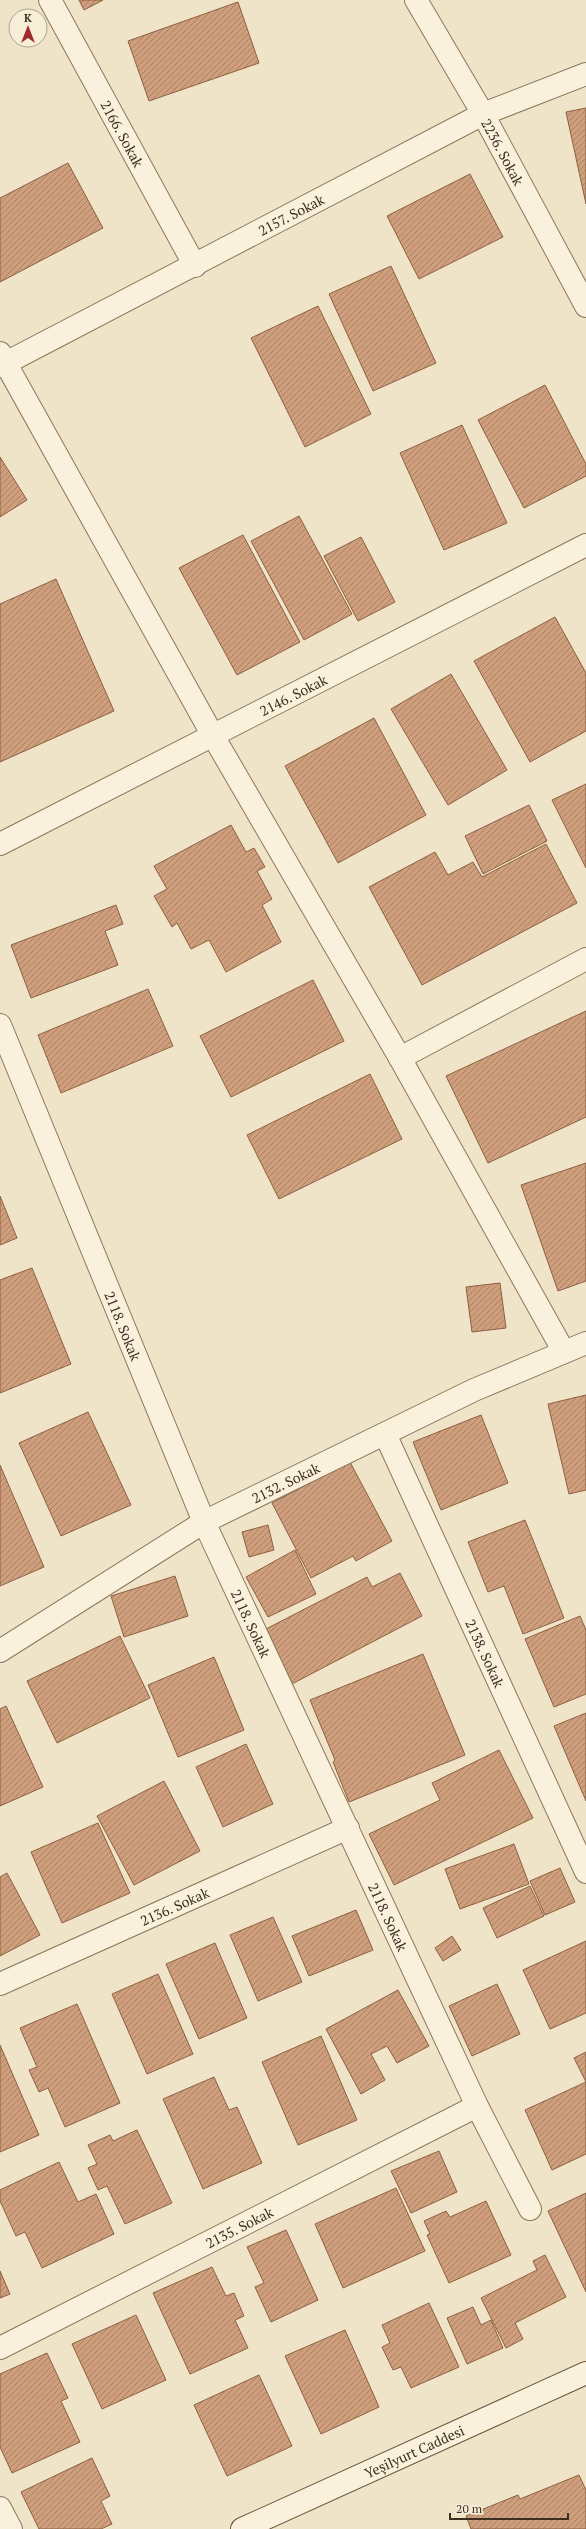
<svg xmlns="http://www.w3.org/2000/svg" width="586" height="2529" viewBox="0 0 586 2529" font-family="'PT Serif',serif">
	<defs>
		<pattern id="building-hatch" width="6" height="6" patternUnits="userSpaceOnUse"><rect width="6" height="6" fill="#cf9f7d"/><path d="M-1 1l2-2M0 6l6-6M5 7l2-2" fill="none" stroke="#a98266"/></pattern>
	</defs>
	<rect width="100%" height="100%" fill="#f0e4c8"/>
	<!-- building -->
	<path fill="url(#building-hatch)" stroke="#8d5f41" d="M79,0h24l-19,10z
		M238,2l21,61 -110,38 -21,-60z
		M586,108v96l-20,-92z
		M68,163l35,65 -103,54v-84z
		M470,174l33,63 -84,42 -32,-63z
		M391,266l45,97 -63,28 -44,-97z
		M318,306l53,108 -66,33 -54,-109z
		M545,385l41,79v12l-62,32 -46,-88z
		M462,425l45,98 -63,27 -44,-97z
		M0,457l27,43 -27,17z
		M299,516l53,98 -48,26 -53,-99z
		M243,535l57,107 -63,33 -58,-107z
		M361,537l34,65 -37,19 -34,-65z
		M56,579l58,132 -114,51v-158z
		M555,617l31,56v58l-56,31 -56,-101z
		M451,674l56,96 -59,35 -57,-96z
		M374,718l52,97 -88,48 -53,-97z
		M586,784v84l-34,-68z
		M529,805l18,36 -64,33 -18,-38z
		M231,825l15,27 8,-4 11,19 -8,4 15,28 -10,6 19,37 -55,30 -17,-32 -18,9 -14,-26 -5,4 -18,-31 13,-7 -13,-23z
		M546,844l31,59 -155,82 -53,-98 66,-35 13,23 25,-13 9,15z
		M116,905l7,19 -18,7 13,34 -87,33 -20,-53z
		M313,980l31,61 -113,56 -31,-61z
		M148,989l25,57 -112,47 -23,-58z
		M586,1011v106l-98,46 -42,-87z
		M370,1074l32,65 -123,60 -32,-64z
		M586,1163v118l-28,10 -37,-106z
		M0,1196l17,42 -17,7z
		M32,1268l39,96 -71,29v-113z
		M500,1283l6,45 -34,4 -6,-45z
		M586,1395v95l-17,4 -21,-90z
		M88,1412l43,93 -70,31 -42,-93z
		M481,1415l27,68 -67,27 -28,-68z
		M350,1462l42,79 -36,20 -3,-5 -42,22 -39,-75z
		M0,1465l44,102 -44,19z
		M525,1520l39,98 -41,16 -19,-48 -16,6 -20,-50z
		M268,1525l6,25 -25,7 -7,-25z
		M295,1550l21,44 -48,23 -22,-40z
		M400,1573l22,43 -132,69 -28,-54 105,-54 5,10z
		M175,1576l13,40 -64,21 -13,-41z
		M580,1616l6,14v64l-32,13 -29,-68z
		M120,1636l30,62 -93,45 -30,-62z
		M423,1654l42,101 -116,47 -16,-40 2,-2 -25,-60z
		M214,1657l30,73 -66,27 -30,-72z
		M6,1706l37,81 -43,19v-97z
		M586,1713v88l-32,-75z
		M246,1744l27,60 -50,23 -27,-60z
		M499,1750l34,68 -139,67 -25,-51 71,-34 -8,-17z
		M164,1781l36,70 -66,34 -37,-69z
		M98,1823l32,70 -68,30 -31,-71z
		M514,1844l15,40 -69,25 -15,-40z
		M560,1868l15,34 -30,13 -15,-34z
		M7,1873l33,62 -40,21v-79z
		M530,1886l14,30 -47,22 -14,-30z
		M356,1910l17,40 -64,26 -17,-40z
		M273,1917l29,65 -44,19 -28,-66z
		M452,1936l9,14 -18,11 -8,-13z
		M586,1941v72l-36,16 -27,-59z
		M215,1943l32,75 -48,21 -33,-75z
		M158,1974l35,80 -46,20 -35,-80z
		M497,1984l23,50 -48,22 -23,-50z
		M398,1990l31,56 -32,17 -10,-17 -16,8 14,26 -24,14 -35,-65z
		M77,2004l43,99 -55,24 -17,-39 -9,4 -10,-22 8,-3 -17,-39z
		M321,2036l36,84 -59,25 -36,-83z
		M0,2045l39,90 -39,17z
		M586,2052v102l-34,16 -27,-60 61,-28 -12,-24z
		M214,2077l15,33 8,-3 25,56 -59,26 -40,-90z
		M137,2130l35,73 -47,21 -18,-38 -9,4 -10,-22 9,-4 -9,-19 22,-10 3,6z
		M439,2151l18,41 -46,21 -20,-42z
		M59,2162l19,40 18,-8 18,40 -72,34 -17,-36 -9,4 -16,-35v-11z
		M396,2188l29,63 -82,37 -28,-64z
		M586,2193v99l-38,-81z
		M486,2201l25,54 -62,28 -22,-48 3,-1 -6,-13 22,-10 4,6z
		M286,2230l32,70 -47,22 -16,-35 9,-4 -17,-36z
		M545,2255l21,42 -51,26 8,16 -17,9 -25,-50 56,-28 -4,-9z
		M212,2267l14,29 8,-3 10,23 -9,4 13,28 -58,26 -37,-81z
		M0,2271l10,23 -10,4z
		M429,2303l30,64 -48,21 -10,-21 -8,3 -11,-23 8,-4 -8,-18z
		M473,2307l8,18 10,-5 12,28 -36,16 -20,-46z
		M136,2315l30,65 -64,29 -30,-65z
		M345,2330l34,77 -58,27 -36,-78z
		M47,2353l21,45 -7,3 19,41 -68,31 -12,-26v-73z
		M259,2375l33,71 -65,30 -33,-71z
		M92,2458l18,38 -9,5 11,23 -11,5h-62l-18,-37z
		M579,2475l7,15v39h-115l-5,-13 52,-21 2,4z"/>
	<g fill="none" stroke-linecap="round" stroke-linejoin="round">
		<!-- street casing -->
		<g stroke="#8d765c" stroke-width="24">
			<g id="street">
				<path id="s1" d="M50,0l145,266"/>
				<path id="s2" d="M416,0l67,114 103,192"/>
				<path d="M0,353l212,381 188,324 164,294"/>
				<path id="s3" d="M0,366l483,-252 103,-40"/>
				<path id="s4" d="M0,844l586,-299"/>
				<path id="s5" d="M0,1025l204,497 273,584 53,103"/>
				<path d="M400,1058l186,-99"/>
				<path id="s6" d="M385,1434l201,438"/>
				<path id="s7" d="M0,1651l204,-129 270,-132 112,-47"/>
				<path id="s8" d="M0,1984l348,-156"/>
				<path id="s9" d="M0,2348l477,-242"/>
				<path d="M0,2508l11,21"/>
			</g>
		</g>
		<!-- secondary casing -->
		<g stroke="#6f573f" stroke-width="24">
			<g id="secondary">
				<path id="s10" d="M242,2529l344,-156"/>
			</g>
		</g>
		<!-- street -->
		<use href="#street" stroke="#faf1dc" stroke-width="22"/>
		<!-- secondary -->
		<use href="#secondary" stroke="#faf1dc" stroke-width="22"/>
	</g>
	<g text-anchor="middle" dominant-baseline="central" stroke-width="3" stroke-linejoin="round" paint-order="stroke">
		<!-- street labels -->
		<g font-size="14" fill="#3d2e20" stroke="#f7eed8">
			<text stroke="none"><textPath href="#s1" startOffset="152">2166. Sokak</textPath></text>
			<text stroke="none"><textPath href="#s2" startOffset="175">2236. Sokak</textPath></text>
			<text stroke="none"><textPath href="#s3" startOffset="328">2157. Sokak</textPath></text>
			<text stroke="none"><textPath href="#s4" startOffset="329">2146. Sokak</textPath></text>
			<text stroke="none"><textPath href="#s5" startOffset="325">2118. Sokak</textPath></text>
			<text stroke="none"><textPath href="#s7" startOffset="332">2132. Sokak</textPath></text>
			<text stroke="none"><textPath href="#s5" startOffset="649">2118. Sokak</textPath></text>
			<text stroke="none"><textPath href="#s6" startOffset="241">2138. Sokak</textPath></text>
			<text stroke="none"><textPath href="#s8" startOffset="191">2136. Sokak</textPath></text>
			<text stroke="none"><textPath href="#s5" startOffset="973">2118. Sokak</textPath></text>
			<text stroke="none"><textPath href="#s9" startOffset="268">2135. Sokak</textPath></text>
			<text stroke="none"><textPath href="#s10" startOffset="189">Yeşilyurt Caddesi</textPath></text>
		</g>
	</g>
	<!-- north arrow -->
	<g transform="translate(28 28)"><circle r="19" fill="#f7eed8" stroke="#ada18e"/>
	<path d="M0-3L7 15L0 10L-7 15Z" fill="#9e2a2b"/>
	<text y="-6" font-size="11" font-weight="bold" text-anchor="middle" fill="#3d2e20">K</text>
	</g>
	<!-- scale -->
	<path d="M450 2513v6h118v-6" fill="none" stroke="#3d2e20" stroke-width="2"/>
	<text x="456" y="2513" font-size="12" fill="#3d2e20" stroke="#f7eed8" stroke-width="3" paint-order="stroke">20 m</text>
</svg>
